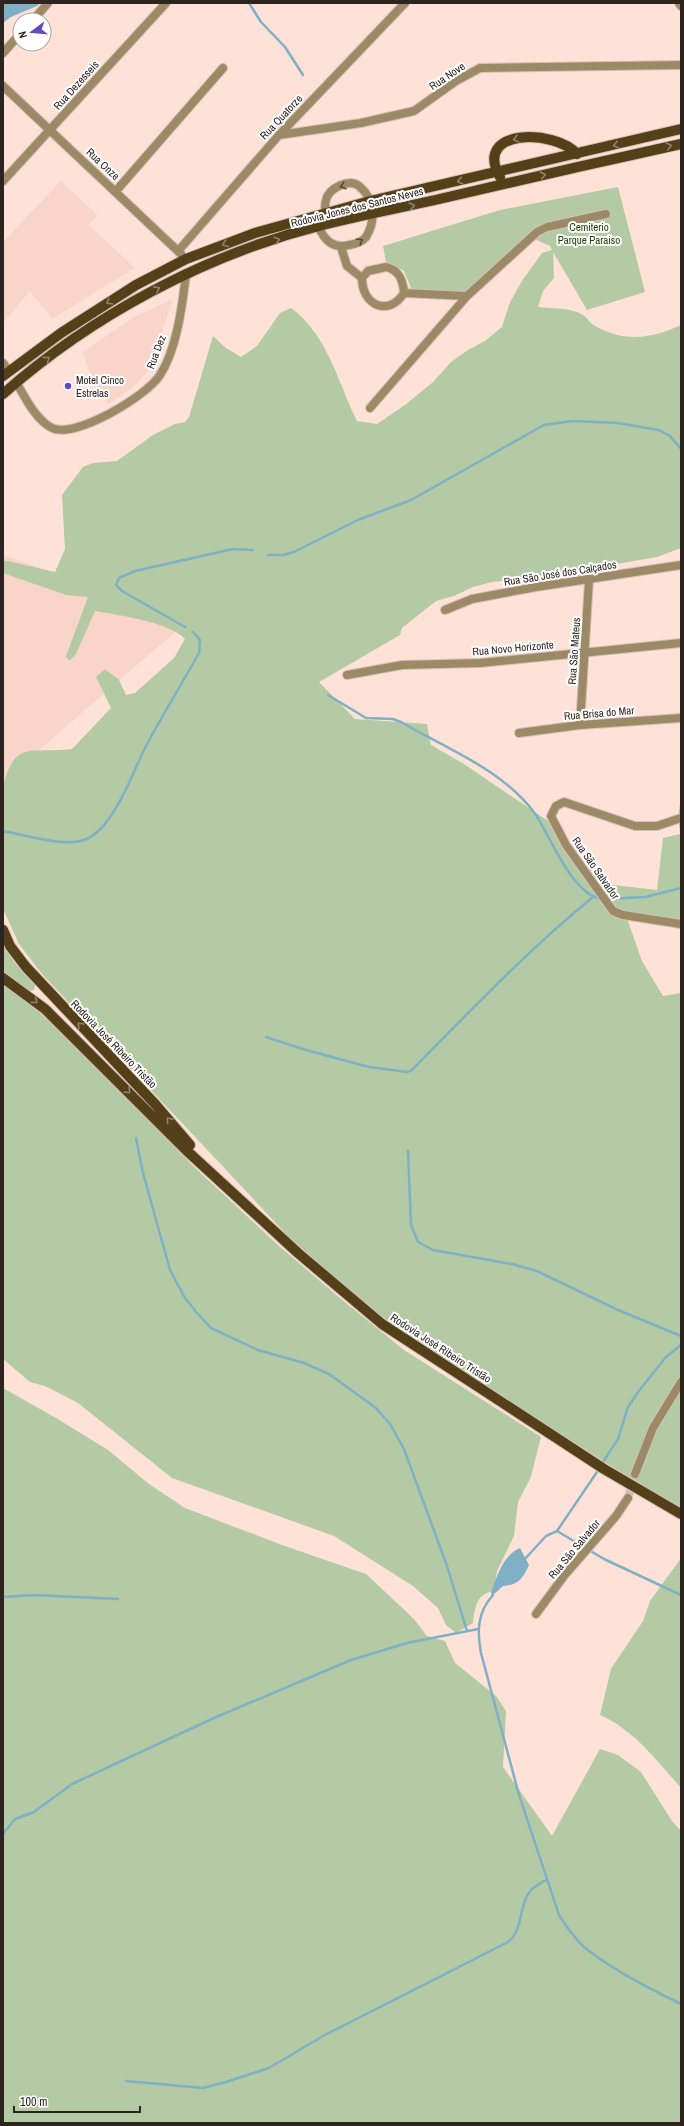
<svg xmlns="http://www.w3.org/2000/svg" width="684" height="2126" viewBox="0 0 684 2126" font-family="'Archivo Narrow',sans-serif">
	<rect width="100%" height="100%" fill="#fee2d8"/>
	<!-- built -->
	<path fill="#f9d5c9" d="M61,181l36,34 -8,10 46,43 -83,51 -22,-28 -27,32v-81z
		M173,299l-23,69 -15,18 -26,18 -16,-25 -11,-27 52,-35z
		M3,555l186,65 -186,161z"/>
	<!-- green -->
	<path fill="#b3caa4" d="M618,187l27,105 -58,18 -34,-58 1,26 -11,13 -5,16c14,2 33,0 45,8 4,2 6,7 9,9 30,19 59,15 89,1v223l-24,9 -117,20 -48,5 -19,5 -19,9 -18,5 -34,27 -2,7 -81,47 36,37 72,5 4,21 33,19 84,57 18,30 39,33 52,6 6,-52 17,-4 -2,-19 3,-16v123l-56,-9 17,48 21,35 18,-3v517l-270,-170 -62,-50 -60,-53 -247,-263 -23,-30 -16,-35v-122c12,-49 28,-33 69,-38l39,-41 -15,-31 9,-8 14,11 7,15 9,-2 39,-35 11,-19c-16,-17 -67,-24 -90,-28l-19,43 -7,7 -3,-5 22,-59 -22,-2 -63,-22v-13l52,12 10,-23 -3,-54 21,-28 10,-4 24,-2 36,-26 22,-11 10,-2 4,-5 24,-81 13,12 15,9 16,-11 23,-33 11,-5c37,27 47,75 66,113l20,3 28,-19 28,-23 18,-20 17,-12 17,-9 17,-14 8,-25 12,-21 20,-28 10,-3 -2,-4 -20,-9 -60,56 -58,-3 -8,-19 -18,-9 -3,-16 117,-36z
		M3,946l11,16 21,23 -1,5 -5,1 -26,-17z
		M3,984l19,12 84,79 86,90 87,81 62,53 63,51 137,87 -10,40 -13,25 -4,34 -17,35 -3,20c-18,3 -19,16 -21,32l-17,10 -10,-8 -8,-17 -25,-22 -79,-50 -162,-58 -94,-75 -33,-17 -15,-4 -27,-23z
		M3,1388l53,30 52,32 41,34 36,24 97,37 84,29 47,44 14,18 18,5 10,22 41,33 10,15 -3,56 49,69 48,-87 18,6 23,17 31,49 9,10v292h-678z
		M681,1558v230c-24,-27 -48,-59 -81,-73l11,-46 32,-48 7,-20z"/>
	<!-- water -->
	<path fill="#7fb0c5" d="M3,3h37l-3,3 -26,11 -8,6z
		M520,1548l9,17c-6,14 -11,20 -26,21l-11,10 -1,-3c5,-15 12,-38 29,-45z"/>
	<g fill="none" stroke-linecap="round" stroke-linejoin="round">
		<!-- stream -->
		<path stroke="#7fb0c5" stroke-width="2.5" d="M249,3l12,19 24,25 18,28
			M268,555h15l11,-3 64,-32 53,-20 133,-75 28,-4 45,2 42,7 11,6 11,13
			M185,627l-63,-36 -6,-6 3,-7 16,-7 98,-22 20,1
			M328,695l38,23 27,1 8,3c46,27 103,48 135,93 15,23 37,81 66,84
			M3,831c22,4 60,16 81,9 29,-10 48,-66 61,-92 17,-32 36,-63 54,-95l1,-13 -7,-8
			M607,899l38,-2 36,-9
			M266,1037l40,13 63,17 38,5 5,-2c59,-60 116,-120 181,-173
			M136,1138l7,35 27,97 15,28 12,15 14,15 47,22 46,13 25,11 47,34 14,16 14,25 43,117 20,65
			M408,1151l3,74 7,17 15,8 79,14 25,7 81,39 63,26
			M601,1465l17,-26 10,-32 10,-15 28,-35 15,-12
			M557,1531l47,28 77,36
			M523,1561l23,-25 11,-5 42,-62
			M493,1595c-16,18 -16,36 -12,58l38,142 40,120c7,11 15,23 25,32 24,20 68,43 97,57
			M3,1597l31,-2 84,4
			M3,1834l12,-15 19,-7 38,-28 142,-66 137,-58 56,-17 71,-14
			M126,2081l77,7 23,-6 43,-14 54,-32 185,-94c16,-12 10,-37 23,-52 4,-4 10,-7 15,-10"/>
		<!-- minor-tunnel -->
		<path stroke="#d4bcb3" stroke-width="8" stroke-dasharray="8 4" stroke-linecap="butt" d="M628,1498l7,-24"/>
		<!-- minor casing -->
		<g stroke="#d8c0b7" stroke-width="10">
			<path id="minor" d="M679,3l2,3
				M33,20l15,-17
				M3,53l17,-19
				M3,86l178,168
				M279,135l82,-12 53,-12 42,-30 24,-13 201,-3
				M3,181l163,-178
				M116,191l107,-123
				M318,226c7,15 15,23 31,19 7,-1 13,-3 17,-8 10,-16 9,-38 -7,-51 -10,-8 -30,2 -33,14 -1,3 -1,8 -1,12
				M341,247l6,19 15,12
				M179,250l100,-115 126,-132
				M386,267c13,3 17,13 18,26 -15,24 -42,13 -42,-15l6,-7z
				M404,293l63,3
				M16,382c9,15 19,37 36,46 23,11 95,-32 108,-53 17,-26 22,-69 26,-100
				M370,408l97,-112 70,-64 10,-5 59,-13
				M445,610l27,-11 64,-12 145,-22
				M347,675l55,-10 78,-2 201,-20
				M580,725l9,-145
				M519,733l61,-8 101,-7
				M681,818l-24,8h-22l-71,-24 -8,4 -5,10 15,29 47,66 10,4 58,9
				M635,1474l18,-46 28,-46
				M536,1614l28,-38 52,-60 12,-18"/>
		</g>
		<!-- tertiary casing -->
		<g stroke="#d8c0b7" stroke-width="10">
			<path id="tertiary" d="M3,363l6,8"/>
		</g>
		<!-- primary casing -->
		<g stroke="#d8c0b7" stroke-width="12">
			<path id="primary" d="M500,177c-28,-49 55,-48 77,-23
				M3,376l58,-43 75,-48 50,-26 69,-26 115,-32 311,-72
				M3,394c88,-78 202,-139 316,-168 42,-11 86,-19 129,-29 78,-18 155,-36 233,-53
				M3,930l7,16 16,21 129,137 35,41
				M3,978l42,31 141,141 112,103 84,71 222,145 77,45"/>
		</g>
		<!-- minor -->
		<use href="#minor" stroke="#9c8a67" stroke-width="8"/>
		<!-- tertiary -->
		<use href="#tertiary" stroke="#9c8a67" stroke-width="8"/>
		<!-- primary -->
		<use href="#primary" stroke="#534019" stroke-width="10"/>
	</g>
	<!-- one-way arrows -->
	<defs><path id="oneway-chevron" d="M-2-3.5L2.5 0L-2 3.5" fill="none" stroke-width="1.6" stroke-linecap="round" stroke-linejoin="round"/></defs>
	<g stroke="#8f836a">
		<use href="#oneway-chevron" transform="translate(516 139) rotate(165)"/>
		<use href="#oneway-chevron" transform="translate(616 145) rotate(167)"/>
		<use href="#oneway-chevron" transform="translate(669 146) rotate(-13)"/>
		<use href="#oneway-chevron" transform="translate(543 175) rotate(-13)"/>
		<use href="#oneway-chevron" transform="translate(460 181) rotate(167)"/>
		<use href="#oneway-chevron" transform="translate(412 206) rotate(-13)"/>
		<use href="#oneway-chevron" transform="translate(277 240) rotate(-18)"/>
		<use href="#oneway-chevron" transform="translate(225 244) rotate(159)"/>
		<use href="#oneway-chevron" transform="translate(157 289) rotate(-27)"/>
		<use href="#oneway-chevron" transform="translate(109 302) rotate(148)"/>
		<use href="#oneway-chevron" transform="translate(47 359) rotate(-37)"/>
		<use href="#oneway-chevron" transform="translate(35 1001) rotate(38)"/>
		<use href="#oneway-chevron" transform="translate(80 1025) rotate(-134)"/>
		<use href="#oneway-chevron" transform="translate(128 1091) rotate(45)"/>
		<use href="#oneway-chevron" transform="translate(169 1120) rotate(-130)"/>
	</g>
	<g stroke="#544738">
		<use href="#oneway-chevron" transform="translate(343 186) rotate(162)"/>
		<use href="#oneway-chevron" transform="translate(360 241) rotate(-31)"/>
	</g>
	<!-- markers -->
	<circle fill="#6349c2" stroke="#fff" stroke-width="1.5" cx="68" cy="386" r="4"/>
	<g text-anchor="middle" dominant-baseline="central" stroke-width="4" stroke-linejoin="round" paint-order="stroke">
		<!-- street labels -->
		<g font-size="11" fill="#2d231f" stroke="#fff">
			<text transform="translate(447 76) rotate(-34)">Rua Nove</text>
			<text transform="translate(76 85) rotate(-48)">Rua Dezesseis</text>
			<text transform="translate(281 117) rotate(-47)">Rua Quatorze</text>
			<text transform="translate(103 164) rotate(43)">Rua Onze</text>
			<text transform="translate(357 207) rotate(-14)">Rodovia Jones dos Santos Neves</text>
			<text transform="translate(156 352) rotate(-69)">Rua Dez</text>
			<text transform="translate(560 573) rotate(-9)">Rua São José dos Calçados</text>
			<text transform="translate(513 648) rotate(-5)">Rua Novo Horizonte</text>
			<text transform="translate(574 651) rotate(-86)">Rua São Mateus</text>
			<text transform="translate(599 713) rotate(-5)">Rua Brisa do Mar</text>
			<text transform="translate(596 868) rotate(55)">Rua São Salvador</text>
			<text transform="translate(114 1044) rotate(46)">Rodovia José Ribeiro Tristão</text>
			<text transform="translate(441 1348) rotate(33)">Rodovia José Ribeiro Tristão</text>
			<text transform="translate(574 1549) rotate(-50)">Rua São Salvador</text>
		</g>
		<!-- park labels -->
		<g font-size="11" fill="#254207" stroke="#fff">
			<text x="589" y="227">Cemiterio<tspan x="589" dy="13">Parque Paraiso</tspan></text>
		</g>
		<!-- poi labels -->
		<g font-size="11" fill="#2d231f" stroke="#fff" text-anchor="start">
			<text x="76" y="380">Motel Cinco<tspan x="76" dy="13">Estrelas</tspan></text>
		</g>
	</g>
	<!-- border -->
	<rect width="684" height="2126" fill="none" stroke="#2d231f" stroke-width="8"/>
	<!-- north arrow -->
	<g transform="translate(32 32) rotate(254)"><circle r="19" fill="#ffffff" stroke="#aba7a5"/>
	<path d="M0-3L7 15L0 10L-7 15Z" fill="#6349c2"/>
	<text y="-6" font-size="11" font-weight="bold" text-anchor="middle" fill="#2d231f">N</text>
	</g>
	<!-- scale -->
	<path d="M14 2106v6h126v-6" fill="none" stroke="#2d231f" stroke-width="2"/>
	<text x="20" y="2106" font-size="12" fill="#2d231f" stroke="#ffffff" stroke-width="3" paint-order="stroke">100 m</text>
</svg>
